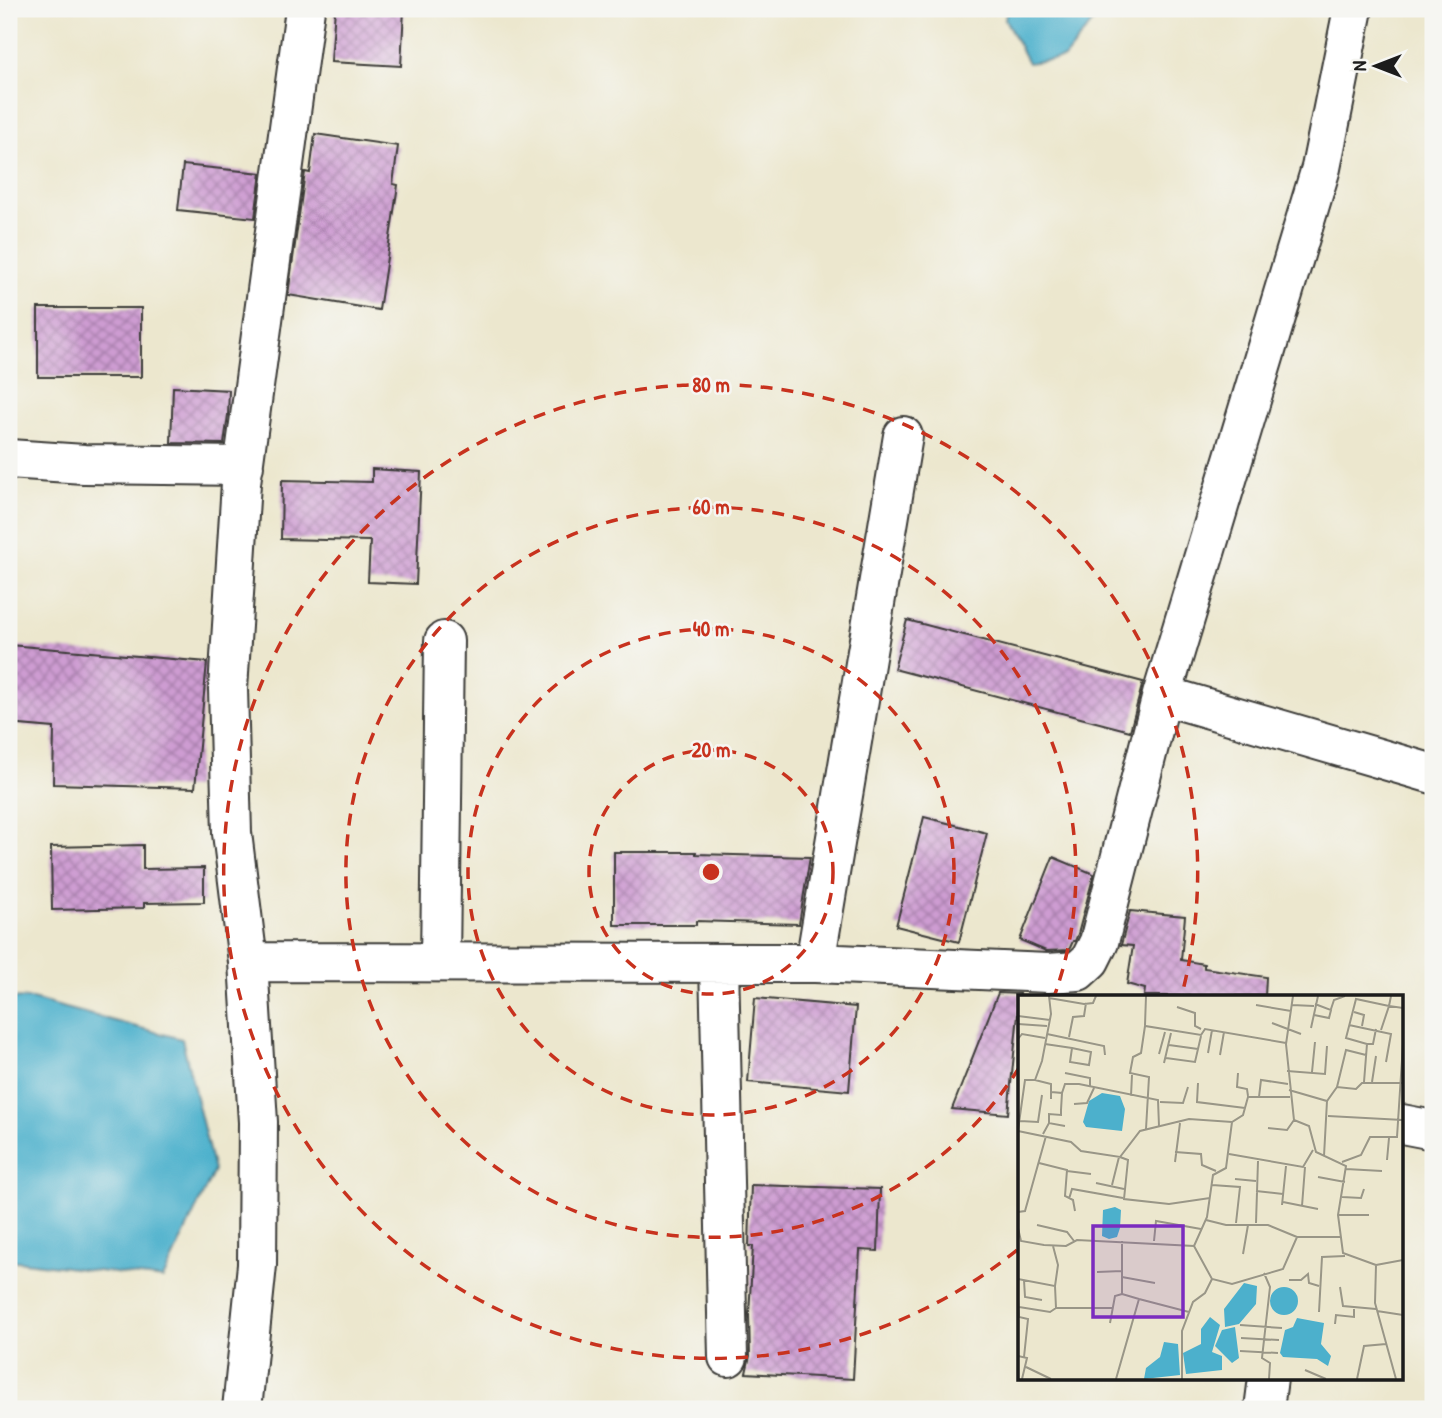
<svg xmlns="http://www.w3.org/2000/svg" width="1442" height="1418" viewBox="0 0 1442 1418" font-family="'Patrick Hand',sans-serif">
	<defs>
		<pattern id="building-cross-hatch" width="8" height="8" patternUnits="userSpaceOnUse" patternTransform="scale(1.75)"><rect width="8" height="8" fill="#ce9cd2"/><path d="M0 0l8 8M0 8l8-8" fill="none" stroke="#a67eaa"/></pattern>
	</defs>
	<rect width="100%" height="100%" fill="#f6f6f2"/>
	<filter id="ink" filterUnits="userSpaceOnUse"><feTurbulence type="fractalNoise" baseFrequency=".0143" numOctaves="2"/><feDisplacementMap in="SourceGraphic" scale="14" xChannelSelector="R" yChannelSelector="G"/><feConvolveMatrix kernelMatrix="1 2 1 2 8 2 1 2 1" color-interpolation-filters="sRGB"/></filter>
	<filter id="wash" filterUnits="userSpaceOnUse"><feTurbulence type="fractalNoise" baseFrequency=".00686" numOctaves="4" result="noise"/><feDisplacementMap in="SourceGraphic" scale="28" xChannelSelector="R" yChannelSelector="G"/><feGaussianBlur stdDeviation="1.57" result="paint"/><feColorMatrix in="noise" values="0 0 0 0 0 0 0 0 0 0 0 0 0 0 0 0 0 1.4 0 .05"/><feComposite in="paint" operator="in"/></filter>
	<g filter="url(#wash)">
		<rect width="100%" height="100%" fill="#ece7ce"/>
		<!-- water -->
		<path fill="#4cb0cc" stroke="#346674" stroke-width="2" d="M1007,9h96l-39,49 -36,5 -23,-44z
			M9,998l23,1 150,40 32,132 -51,108 -154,-19z"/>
		<g id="blocks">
			<!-- building -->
			<path fill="url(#building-cross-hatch)" d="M335,9h69l-3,57 -70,-4z
				M315,134l83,12 -5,38 5,1 -19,125 -91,-15 17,-123 5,1z
				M183,165l78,8 -6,45 -77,-8z
				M38,308h103v69h-103z
				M173,387l56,3 -1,25 -4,29 -53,-1z
				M372,469l49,3 -5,112 -48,-2 2,-41 -89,-2 1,-59 90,2z
				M907,620l236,62 -13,49 -236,-62z
				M9,645l198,17 -12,126 -142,-4 1,-56 -45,-4z
				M924,817l63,16 -28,109 -63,-16z
				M143,845v24l61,-1v34l-60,1v5l-92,2 -1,-63z
				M614,852h82v2l114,3 -11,67 -103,-3v4h-82z
				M1053,857l41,17 -16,60 -3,7h-2l-4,9 -23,1 -26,-11z
				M1130,911l55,5 -4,44 23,4v4l62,9 -1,19h-121l1,-7 -18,-5 6,-38 -12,-1z
				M998,993l22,1 -12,120 -56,-5z
				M755,998l101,9 -7,84 -101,-9z
				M751,1185l129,4 -2,62 -18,-1 -7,129 -107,-6 4,-17 -1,-42 4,-68h-4z"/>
		</g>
	</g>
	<g filter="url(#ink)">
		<use href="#blocks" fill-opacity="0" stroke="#3b3a37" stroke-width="2"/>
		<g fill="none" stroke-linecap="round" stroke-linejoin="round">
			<!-- minor casing -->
			<g stroke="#3b3a37" stroke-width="42">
				<path id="minor" d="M1353,9l-32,159 -159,527 271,79
					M9,459l75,5 160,2
					M248,962l567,1 233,10 30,-2 12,-11 9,-18 63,-247
					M440,962l4,-321
					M719,963l9,394
					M815,963l88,-527
					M1402,1124l31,6
					M242,1409l15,-144 1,-143 -10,-160 -16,-129 -4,-144 13,-206 64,-474
					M1264,1409l4,-31"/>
			</g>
			<!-- minor -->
			<use href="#minor" stroke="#fff" stroke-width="38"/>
		</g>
	</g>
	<!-- distance rings -->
	<g fill="none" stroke="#c8321e" stroke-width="3.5" stroke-dasharray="12 9">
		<circle cx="711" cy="872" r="122"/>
		<circle cx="711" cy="872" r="243"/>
		<path d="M1019 1068A365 365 0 1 1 1055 994"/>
		<path d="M1017 1250A487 487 0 1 1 1182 994"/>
	</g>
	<!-- overview -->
	<g transform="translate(1018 995)">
		<rect width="385" height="385" fill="#ece7ce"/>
		<path d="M84,98l18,3 5,13 -3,22 -36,-4 -3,-5 6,-21zM97,212l6,3 -1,18 -3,9 -8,2 -7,-3 1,-26zM226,288l13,3 -1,18 -17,20 -14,3 -1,-18zM252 306a14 14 0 1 1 28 0a14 14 0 1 1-28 0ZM192,322l10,8 -8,27 10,4v14l-36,4 -3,-21 18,-9v-15zM279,323l27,5 -3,21 10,12 -3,10 -11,-7 -34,-2 -3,-4 5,-23 8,-3zM217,332l4,31 -7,5 -17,-17 7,-16zM146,347l14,2 2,31 -36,4 2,-11 14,-11z" fill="#4cb0cc"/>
		<path fill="none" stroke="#999687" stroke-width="2" d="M275,1l-7,48 8,76 15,6 7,26 30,14 -8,49 5,38 33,12 -1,38 21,76M373,1l-2,10 14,2M31,3l35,6 9,-1 3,-7M238,10l35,6M274,10l22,1M159,12l18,6v13l6,3M313,14l3,-9 11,-4M336,17l10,3 -2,11M296,20l15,3 2,-8 -16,-6M0,21l32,4M254,28l29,11M0,29l29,2M127,30l1,-29M331,30l42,9 -5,28M293,33l7,-32M29,39l57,12 1,9M51,42l4,-20 11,-1 2,-13M0,44l4,-5 23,4M27,49l27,4 19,4 -2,13 -19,-3 2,-14M349,49h6l3,-15M151,50l29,4M190,58l4,-23M141,59l6,-22M202,60l4,-23M148,63l29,4 6,-26M146,68l7,-30M269,76l38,3 2,-28M294,77l3,-30M47,78l25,5v9M220,78l-1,14 10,2 1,7M17,85l16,4v15M346,87l3,-38 -21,-6 10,-39 33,7 -8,24M354,87l4,-26M180,88l-1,19 48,6M319,92l9,-37 20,5M271,95l38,11 10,-14 19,2 6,-6h41M44,98l3,-9h14l79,16 1,26M113,101l1,-21M241,102l2,-17 27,4M142,107l23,1 5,-16M56,109l13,-1 7,-15M310,121l75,4M2,126l18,1 4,-27M31,128v-9l12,1v-5l1,-17 -11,-1M250,133l19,2 7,-10M128,134l3,-52 -19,-4 3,-16 8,-4 4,-27 56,9 4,-6 81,14M0,135l7,-50h10l7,-19 9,-47 -2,-18M0,136l53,11 10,9 39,6 20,-26 49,-12 43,3 11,-7 5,-18h42M25,139l6,-11 16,3M157,157l26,2 1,11 14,6M211,159l74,13 10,-17M306,161l3,-55M102,162l8,3 -4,39 45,5 41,-6M369,165l2,-22M157,167l5,-39M324,167l19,-7 9,-18h27l6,-93M21,168l28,7 -2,26 8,4 2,11M328,174l36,2M49,176l24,3M300,182l27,5M217,184l21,2M78,188l28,6M94,190l7,-28M194,190l28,2 -4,36M238,196l27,3M324,202l19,1 3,-9M51,204l3,-10 51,9M265,207l35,7M264,210l4,-39M284,211l3,-39M0,217l7,-1 21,-75M320,220h31M188,225l20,5h42l29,12M238,228l2,-62M19,230l30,7 7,9M0,233l3,13 23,4 22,1 11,-6 117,6 18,33 20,5 51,-15 14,-32h43M104,246v53l17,5M136,246l2,-20 45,8M35,251l5,19 -3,21M176,251l13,-29 6,-42 13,-7 6,-46M225,259l5,-29M358,270l27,-5M79,277l25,-1M246,278l6,14 -8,71 8,5 -1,16M104,282l33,6M0,284l37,7 1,22h57M6,285l1,17 17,3M271,285h12l7,-6 1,9 10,3M322,292l3,19 33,3M0,304l1,18 9,2 -4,38M1,312l31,5 6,-4M359,316l26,4M301,317l3,-55 23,-1M92,328l5,-27 7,-2M317,329l1,-9 18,2v-8M222,330l42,3M223,343l38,2M222,356l38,2M0,361l9,2 -5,21M8,372l25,12M287,375l21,9M98,384l23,-80 50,13M164,384v-48l11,-29 12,-9 7,-14M339,384l7,-33 22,-2"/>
		<path fill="#7b2cbf" fill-opacity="0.15" stroke="#7b2cbf" stroke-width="3.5" d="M75,231h90v91h-90z"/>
		<rect width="385" height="385" fill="none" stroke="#1c1c1c" stroke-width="3.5"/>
	</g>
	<circle cx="711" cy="872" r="10" fill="#c8321e" stroke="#f6f6f2" stroke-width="3.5"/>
	<g font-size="21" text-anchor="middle" font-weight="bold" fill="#c8321e" stroke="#f6f6f2" stroke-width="5" stroke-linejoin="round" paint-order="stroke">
		<text x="711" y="392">80 m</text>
		<text x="711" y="514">60 m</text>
		<text x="711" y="636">40 m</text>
		<text x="711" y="757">20 m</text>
	</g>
	<!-- margin -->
	<rect width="1442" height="1418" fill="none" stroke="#f6f6f2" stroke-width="35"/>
	<!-- north arrow -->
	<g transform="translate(1376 66) rotate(270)" stroke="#f6f6f2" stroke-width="5" paint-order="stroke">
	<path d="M0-5L12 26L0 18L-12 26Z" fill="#1c1c1c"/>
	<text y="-10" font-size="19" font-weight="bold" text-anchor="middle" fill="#1c1c1c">N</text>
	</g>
</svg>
